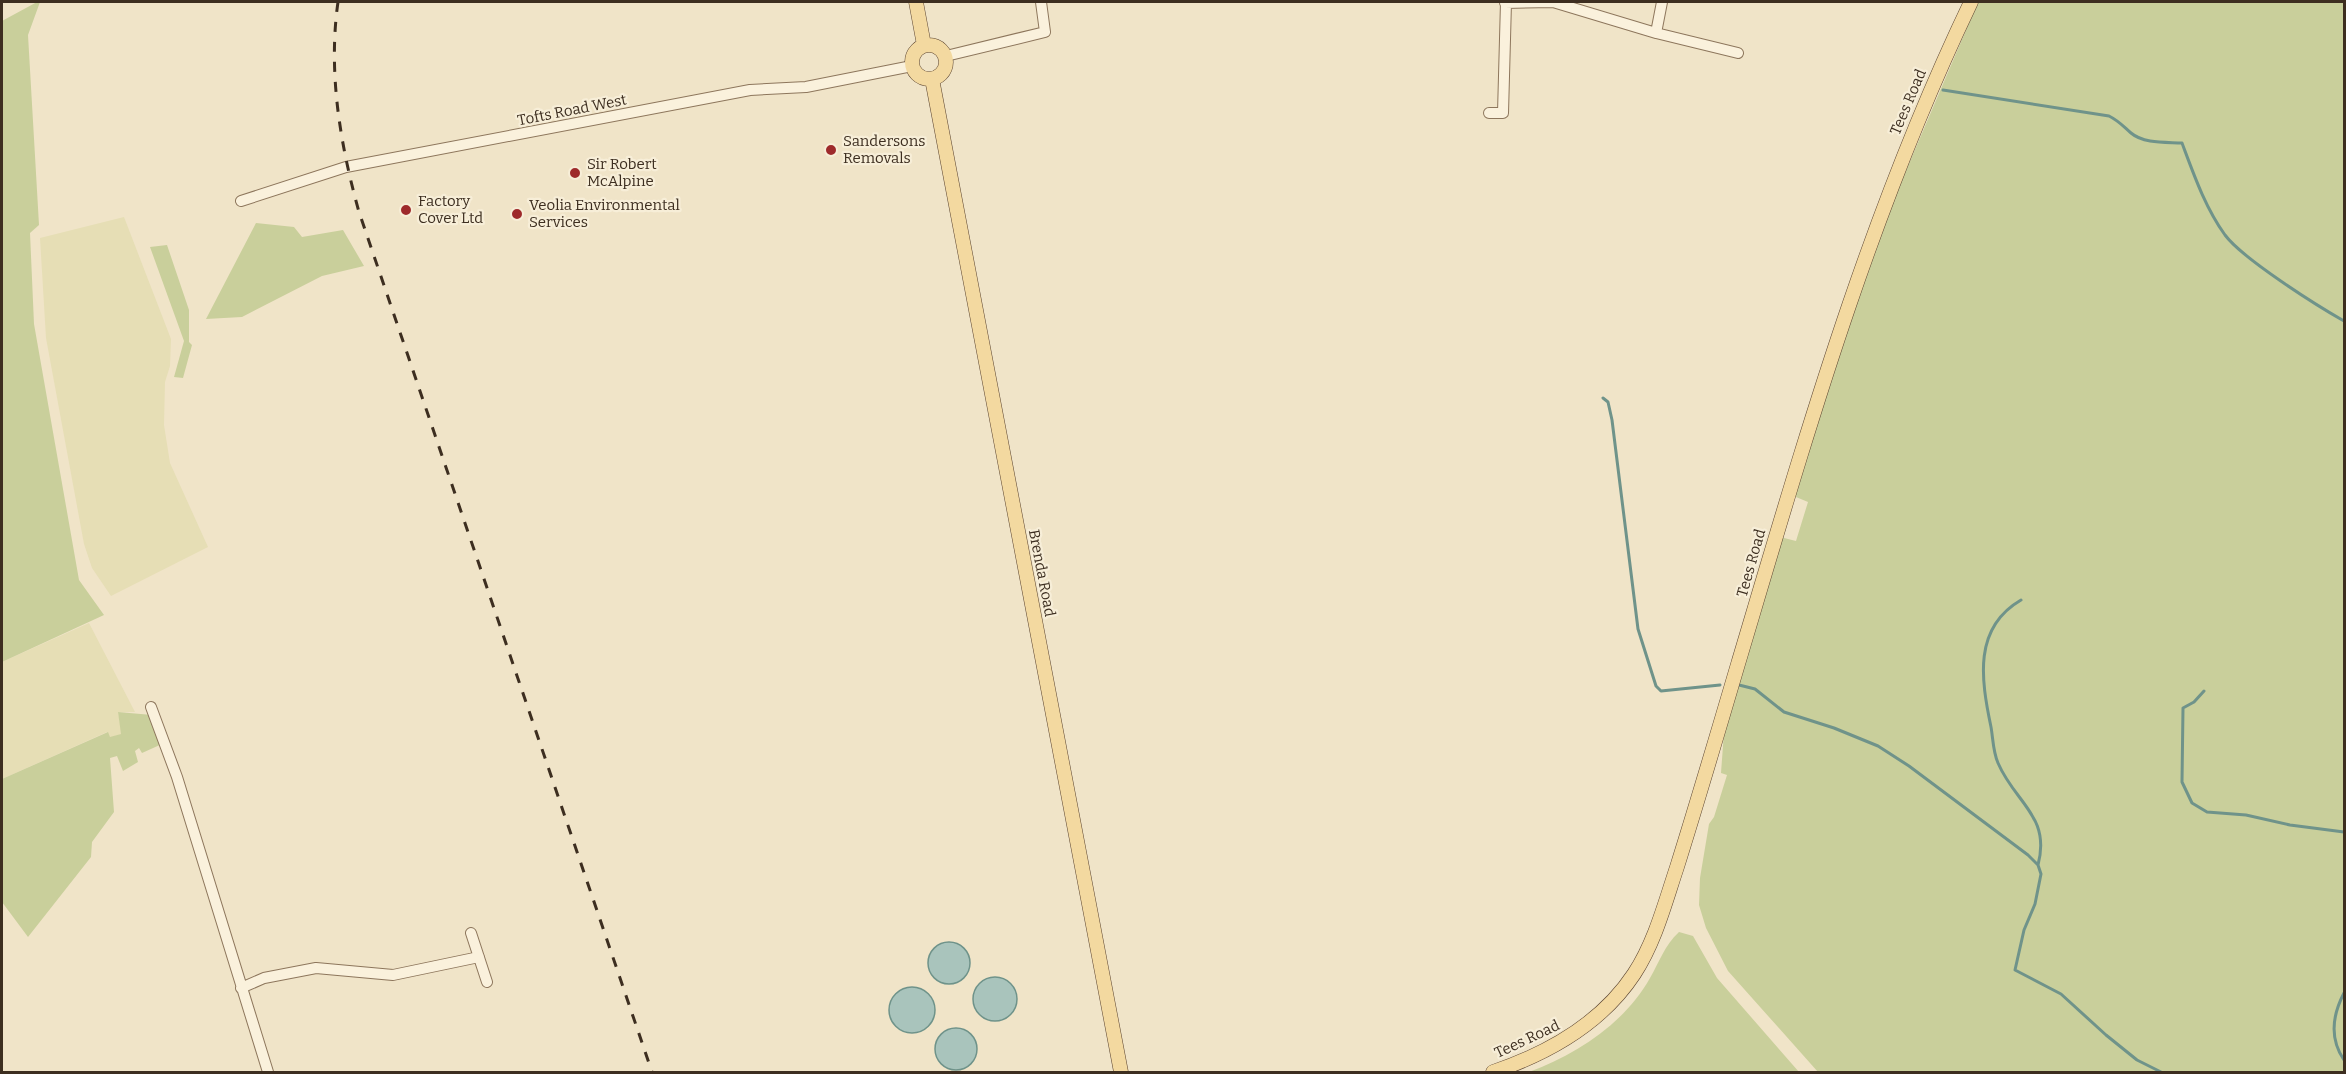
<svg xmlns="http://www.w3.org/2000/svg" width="2346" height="1074" viewBox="0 0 2346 1074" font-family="Bitter,serif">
	<rect width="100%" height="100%" fill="#f0e4c8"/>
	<!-- farmland -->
	<path fill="#e6deb5" d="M124,217l47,122 -1,27 -5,16 -1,43 6,38 38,84 -97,49 -19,-28 -8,-24 -38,-206 -6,-100z
		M89,623l46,89h-17l4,22 -12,4 -3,-6 -105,47v-117z"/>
	<!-- green -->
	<path fill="#c9cf9b" d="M37,2h3l-12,33 11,190 -9,8 4,91 45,256 25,35 -102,47v-641z
		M1978,2h366v1070h-526l-90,-101 -22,-43 -7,-23 1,-27 9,-54 5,-7 13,-42 -6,-2 3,-41 56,-195 16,4 12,-39 -12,-5 -1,-7 78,-242z
		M256,223l38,4 8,10 41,-7 21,36 -42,10 -80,41 -36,2z
		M167,245l22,65v32l3,3 -9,33 -9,-1 10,-36 -34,-94z
		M118,712l34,3 10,29 -20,9 -3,-5 -4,3 3,11 -15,9 -6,-15 -7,2 4,54 -22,30 -1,15 -63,80 -26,-35v-123l106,-47 2,5 11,-3z
		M1679,932l14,4 24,42 82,94h-270c47,-17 96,-49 121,-94 10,-17 14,-32 29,-46z"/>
	<!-- water -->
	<path fill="#a9c4bc" stroke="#6f938a" stroke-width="1.5" d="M928 963a21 21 0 1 1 42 0a21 21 0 1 1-42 0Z
		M973 999a22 22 0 1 1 44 0a22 22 0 1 1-44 0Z
		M889 1010a23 23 0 1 1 46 0a23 23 0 1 1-46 0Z
		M935 1049a21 21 0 1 1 42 0a21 21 0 1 1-42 0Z"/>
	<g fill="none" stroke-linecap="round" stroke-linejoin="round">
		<!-- stream -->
		<path stroke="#6f938a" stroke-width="3" d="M1943,90l166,26c10,5 14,10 22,17 13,11 35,9 51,10 12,32 23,64 43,92 18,24 91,70 119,86
			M1603,398l5,4 4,18 26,209 18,57 5,5 59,-6
			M2021,600c-48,28 -40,79 -30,127 2,11 2,25 7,36 17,40 53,53 40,102
			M1739,685l16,4 29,23 50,16 44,18 31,20 119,89 10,10 3,9 -6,30 -11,26 -9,40 46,24 45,41 31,25 24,12
			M2204,691l-10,11 -11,6 -1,74 10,21 15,9 39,3 44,10 54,7
			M2344,993c-11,21 -15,45 0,67"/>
		<!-- minor casing -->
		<g stroke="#8d765c" stroke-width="12">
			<path id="minor" d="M1505,3l48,-1 103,31 82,20
				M1656,33l6,-31
				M946,56l99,-24 -4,-30
				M1489,113h14l3,-111
				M241,201l105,-34 404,-77 56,-3 106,-21
				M151,707l26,70 91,295
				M471,933l16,49
				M241,988l23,-10 52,-10 77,7 86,-18"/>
		</g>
		<!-- major casing -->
		<g stroke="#5b4430" stroke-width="15">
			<path id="major" d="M916,2l8,43
				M912 62a17 17 0 1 1 34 0a17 17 0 1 1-34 0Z
				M932,79l189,993
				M1493,1072c56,-19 108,-48 141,-98 21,-32 31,-71 43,-107 21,-67 41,-135 61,-203 68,-228 130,-447 233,-662"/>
		</g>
		<!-- minor -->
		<use href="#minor" stroke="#faf1dc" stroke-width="10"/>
		<!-- major -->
		<use href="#major" stroke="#f3d9a0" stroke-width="14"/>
		<!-- rail -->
		<path stroke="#3d2e20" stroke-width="3" stroke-dasharray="10 10" stroke-linecap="butt" d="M338,2c-10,70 2,142 21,210l293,860"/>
	</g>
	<!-- markers -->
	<g fill="#9e2a2b" stroke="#f7eed8" stroke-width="2">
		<circle cx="831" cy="150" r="6"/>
		<circle cx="575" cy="173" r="6"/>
		<circle cx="406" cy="210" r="6"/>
		<circle cx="517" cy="214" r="6"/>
	</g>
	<g text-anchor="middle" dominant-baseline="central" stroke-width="4.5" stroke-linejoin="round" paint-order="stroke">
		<!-- street labels -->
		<g font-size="15" fill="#3d2e20" stroke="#f7eed8">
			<text transform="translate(1908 102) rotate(-67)">Tees Road</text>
			<text transform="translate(572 110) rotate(-11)">Tofts Road West</text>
			<text transform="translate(1751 563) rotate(-74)">Tees Road</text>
			<text transform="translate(1042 573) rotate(79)">Brenda Road</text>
			<text transform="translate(1527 1039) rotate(-25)">Tees Road</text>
		</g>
		<!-- poi labels -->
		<g font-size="15" fill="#3d2e20" stroke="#f7eed8" text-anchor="start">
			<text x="843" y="141">Sandersons<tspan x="843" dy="17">Removals</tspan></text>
			<text x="587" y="164">Sir Robert<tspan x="587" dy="17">McAlpine</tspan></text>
			<text x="418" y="201">Factory<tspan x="418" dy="17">Cover Ltd</tspan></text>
			<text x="529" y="205">Veolia Environmental<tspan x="529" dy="17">Services</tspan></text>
		</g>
	</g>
	<!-- border -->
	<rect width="2346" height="1074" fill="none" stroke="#3d2e20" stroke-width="6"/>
</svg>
